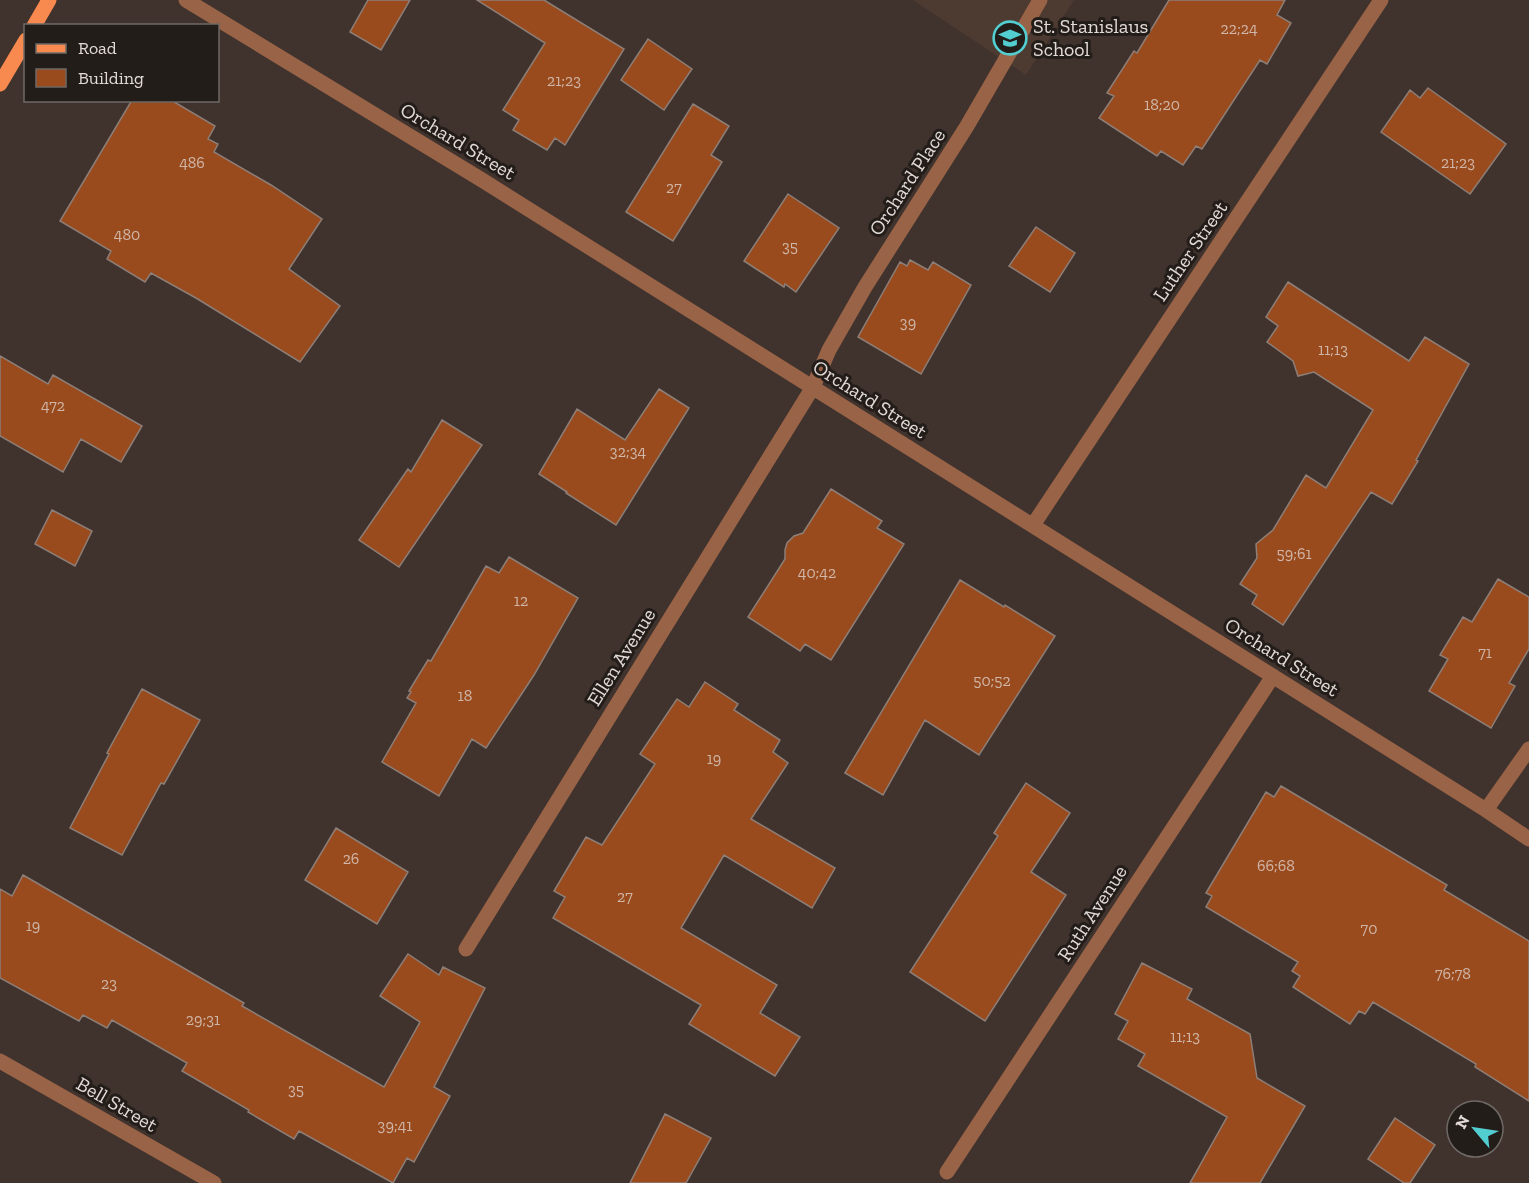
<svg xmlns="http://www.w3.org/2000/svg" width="1529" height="1183" viewBox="0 0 1529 1183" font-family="'Zilla Slab',serif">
	<rect width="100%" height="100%" fill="#40332d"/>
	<!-- built -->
	<path fill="#4d3a30" d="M913,0h161l-48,75z"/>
	<!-- building -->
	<path fill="#994b1d" stroke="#8d7e77" stroke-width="1.5" d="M368,0h42l-29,50 -31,-18z
		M477,0h67l80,49 -59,96 -10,-7 -8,12 -34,-20 6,-10 -16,-10 42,-67z
		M1169,0h116l-8,15 14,8 -24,41 -7,-4 -58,89 -6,-3 -13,19 -22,-14 -4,5 -58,-38 15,-22 -7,-3 27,-42 3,2z
		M648,39l44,30 -28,41 -43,-30z
		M1428,88l78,56 -36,50 -89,-62 29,-42 10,8z
		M132,100h39l44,26 -7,13 10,5 -4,8 57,33 51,34 -33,50 51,37 -40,56 -104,-64 -45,-25 -6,9 -38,-23 4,-8 -51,-30z
		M693,104l36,22 -18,29 11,7 -49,79 -47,-29z
		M788,194l51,34 -43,64 -11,-8 -1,3 -40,-26z
		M1036,227l39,26 -25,39 -41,-26z
		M910,260l18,10 5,-8 38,23 -50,89 -63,-37 42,-75 7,4z
		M1288,282l121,79 16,-24 44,27 -53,96 2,1 -26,43 -21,-12 -88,133 -31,-21 5,-9 -17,-11 17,-26 -1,-14 17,-14 33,-55 20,13 47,-78 -59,-38 -16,4 -5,-15 -26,-19 11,-16 -12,-9z
		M0,356l48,28 5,-9 89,51 -21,36 -40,-23 -18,33 -63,-36z
		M659,389l30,19 -73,117 -50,-32 1,-1 -28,-18 38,-65 48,31z
		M442,420l40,25 -83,122 -40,-27 49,-71 3,3z
		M831,489l51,32 -5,7 27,16 -73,116 -26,-16 -5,7 -52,-34 37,-58v-9l2,-7 7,-7 9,-3z
		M52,510l40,21 -17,35 -40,-22z
		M509,557l69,41 -44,77 -48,73 -14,-9 -33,57 -57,-34 34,-59 -9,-5 4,-6 -2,-1 19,-31 3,1 55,-95 13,7z
		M1498,579l31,18v52l-20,34 6,3 -24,42 -62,-37 19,-32 -8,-4 23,-38 9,5z
		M960,580l44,27 1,-2 50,31 -76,119 -54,-35 -42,75 -38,-22z
		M705,682l33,22 -4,6 46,30 -7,12 15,11 -37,56 84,49 -23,40 -88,-53 -43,73 96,57 -17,28 40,24 -25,39 -86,-52 12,-19 -148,-87 12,-21 -11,-6 32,-54 16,8 53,-81 -15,-10 37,-55 12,8z
		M142,689l58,31 -36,64 -3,-1 -39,72 -52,-27 39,-74 -2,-1z
		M1026,783l44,30 -39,59 35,23 -81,126 -75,-49 88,-136 -4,-3z
		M1281,786l166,99 -3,5 85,51v160l-54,-34 1,-3 -103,-62 -8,12 -6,-3 -9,13 -57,-37 7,-11 -8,-5 6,-9 -92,-55 6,-11 -6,-3 60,-101 8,5z
		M336,828l72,44 -31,52 -72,-44z
		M23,875l221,128 -2,3 142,81 36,-65 -40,-26 28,-42 31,21 4,-8 42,21 -51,99 16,9 -36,66 -7,-4 -14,25 -94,-52 -5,8 -46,-27 1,-2 -67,-39 5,-8 -75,-43 -5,8 -24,-13 -4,6 -79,-43v-89l12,7z
		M1142,963l50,26 -5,10 63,35 7,44 48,28 -45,77h-70l37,-66 -89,-51 7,-12 -27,-15 10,-18 -13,-7z
		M665,1114l46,24 -25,45h-56z
		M1395,1118l40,27 -25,38h-6l-36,-24z"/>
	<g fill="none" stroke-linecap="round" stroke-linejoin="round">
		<!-- minor -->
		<path stroke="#996347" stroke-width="15" d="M186,0l296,180 1004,630 43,29
			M1033,525l348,-525
			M1486,810l43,-61
			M466,949l347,-562 16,-37 36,-63 102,-161 73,-126
			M0,1061l214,122
			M947,1172l326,-496"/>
		<!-- major -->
		<path stroke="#f88a4f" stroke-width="15" d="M34,26l15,-26
			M0,84l26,-44"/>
	</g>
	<!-- icons -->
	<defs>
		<g id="school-ring" transform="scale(1.725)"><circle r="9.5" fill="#231d1a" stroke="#52cdd0" stroke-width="1.5"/><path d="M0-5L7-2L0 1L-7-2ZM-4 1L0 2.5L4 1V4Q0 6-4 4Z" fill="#52cdd0"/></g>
	</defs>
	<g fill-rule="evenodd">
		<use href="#school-ring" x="1010" y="38"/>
	</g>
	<g text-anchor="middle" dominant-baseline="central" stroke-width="6" stroke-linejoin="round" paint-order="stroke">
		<!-- number labels -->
		<g font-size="16" fill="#d0b6a8">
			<text x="1239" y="28">22;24</text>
			<text x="564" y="80">21;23</text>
			<text x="1162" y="104">18;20</text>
			<text x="192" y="162">486</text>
			<text x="1458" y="162">21;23</text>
			<text x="674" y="187">27</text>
			<text x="127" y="234">480</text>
			<text x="790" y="246">35</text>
			<text x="908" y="322">39</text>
			<text x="1333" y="349">11;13</text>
			<text x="53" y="405">472</text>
			<text x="628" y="451">32;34</text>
			<text x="1294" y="553">59;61</text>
			<text x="817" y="572">40;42</text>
			<text x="521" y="600">12</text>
			<text x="1485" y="652">71</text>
			<text x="992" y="680">50;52</text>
			<text x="465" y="695">18</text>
			<text x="714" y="758">19</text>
			<text x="351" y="858">26</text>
			<text x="1276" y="865">66;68</text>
			<text x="625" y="896">27</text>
			<text x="33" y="925">19</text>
			<text x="1369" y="928">70</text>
			<text x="1453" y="973">76;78</text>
			<text x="109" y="983">23</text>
			<text x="203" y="1019">29;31</text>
			<text x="1185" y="1036">11;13</text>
			<text x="296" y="1089">35</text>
			<text x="395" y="1125">39;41</text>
		</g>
		<!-- poi labels -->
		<g font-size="20" fill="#e2dad6" stroke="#231d1a" text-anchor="start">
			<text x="1033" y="26">St. Stanislaus<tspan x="1033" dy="23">School</tspan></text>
		</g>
		<!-- street labels -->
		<g font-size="20" fill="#e2dad6" stroke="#231d1a">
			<text transform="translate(458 141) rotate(31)">Orchard Street</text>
			<text transform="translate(907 182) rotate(-57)">Orchard Place</text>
			<text transform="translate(1190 251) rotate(-56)">Luther Street</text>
			<text transform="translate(870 399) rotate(32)">Orchard Street</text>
			<text transform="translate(621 657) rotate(-58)">Ellen Avenue</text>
			<text transform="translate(1282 657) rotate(32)">Orchard Street</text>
			<text transform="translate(1092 913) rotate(-57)">Ruth Avenue</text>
			<text transform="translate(117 1104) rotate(30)">Bell Street</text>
		</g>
	</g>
	<!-- legend -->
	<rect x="24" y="24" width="195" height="78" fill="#231d1a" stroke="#6f6965" stroke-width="1.5"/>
	<rect x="36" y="44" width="30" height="9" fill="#f88a4f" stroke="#6f6965" stroke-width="1.5"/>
	<text x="78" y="54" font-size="18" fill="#e2dad6">Road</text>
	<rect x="36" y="69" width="30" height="18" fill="#994b1d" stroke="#6f6965" stroke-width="1.5"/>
	<text x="78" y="84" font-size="18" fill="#e2dad6">Building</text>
	<!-- north arrow -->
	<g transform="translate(1475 1129) rotate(299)"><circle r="28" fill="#231d1a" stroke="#6f6965" stroke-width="1.5"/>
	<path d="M0-4.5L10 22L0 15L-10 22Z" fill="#52cdd0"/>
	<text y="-9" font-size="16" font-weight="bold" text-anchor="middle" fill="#e2dad6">N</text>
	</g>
</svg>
